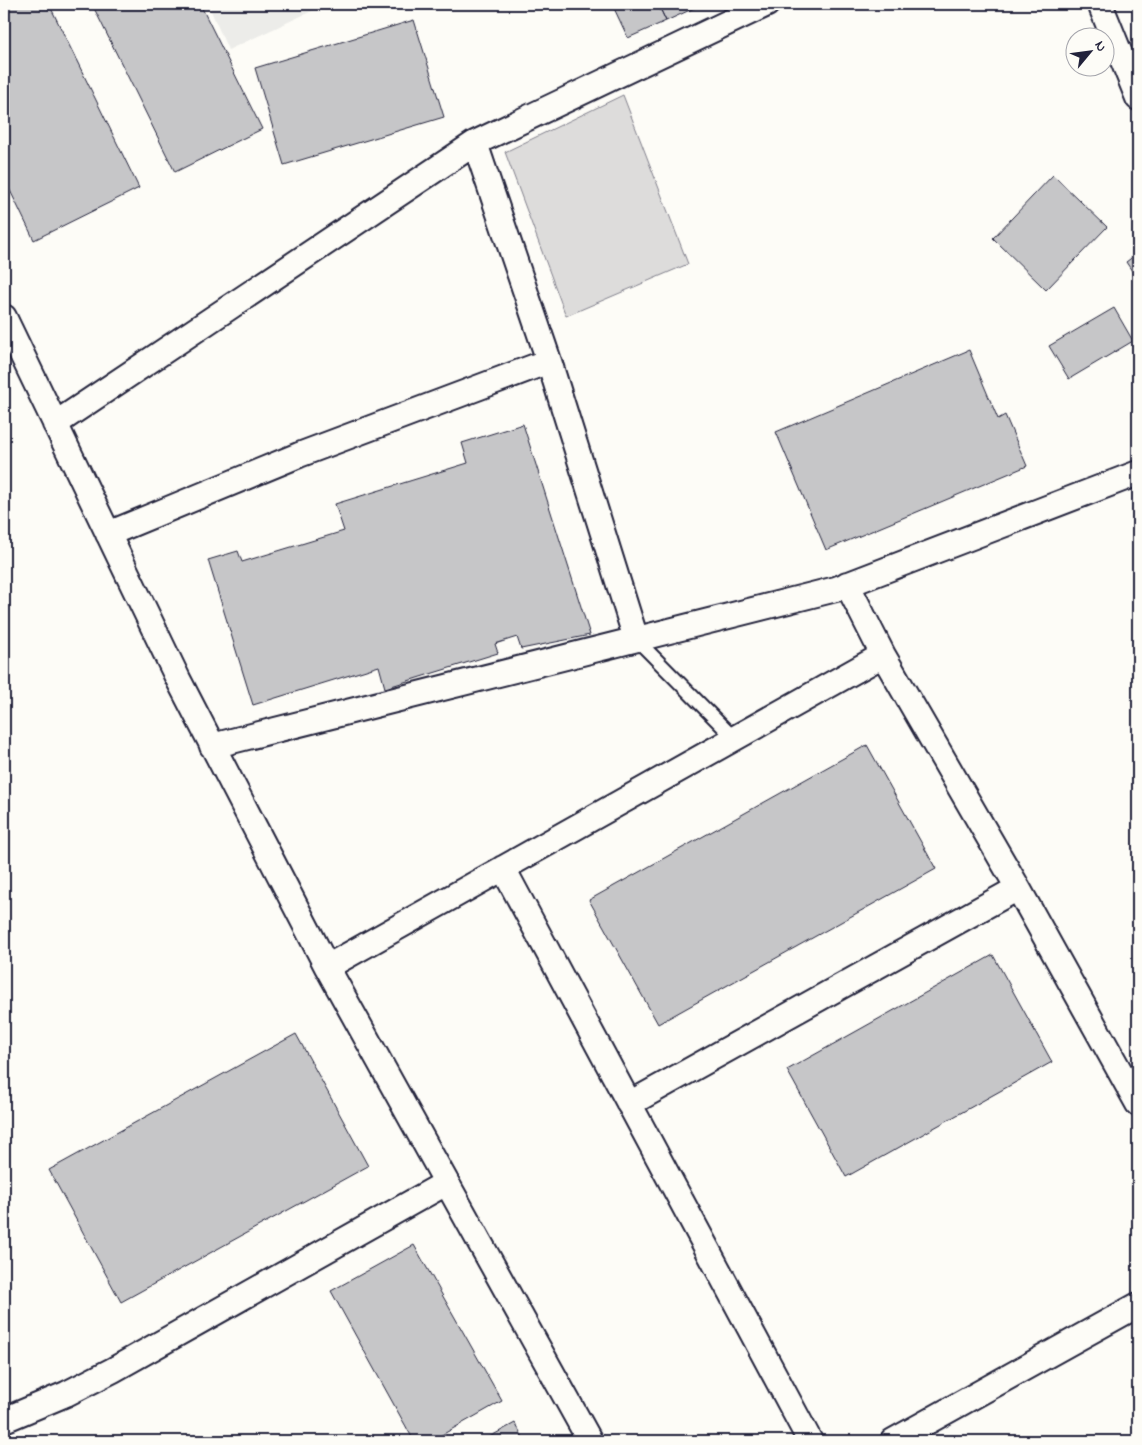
<svg xmlns="http://www.w3.org/2000/svg" width="1142" height="1445" viewBox="0 0 1142 1445" font-family="'Indie Flower',sans-serif">
	<rect width="100%" height="100%" fill="#fdfcf7"/>
	<filter id="ink" filterUnits="userSpaceOnUse"><feTurbulence type="fractalNoise" baseFrequency=".02" numOctaves="2"/><feDisplacementMap in="SourceGraphic" scale="10" xChannelSelector="R" yChannelSelector="G"/><feConvolveMatrix kernelMatrix="1 2 1 2 8 2 1 2 1" color-interpolation-filters="sRGB"/></filter>
	<g filter="url(#ink)">
		<!-- built -->
		<path fill="#ecece9" d="M208,4h119l-99,46z"/>
		<!-- green -->
		<path fill="#dddcdb" stroke="#807f8b" d="M623,95l65,169 -122,52 -61,-164z"/>
		<!-- building -->
		<path fill="#c6c6c8" stroke="#22223b" d="M4,4h45l90,184 -105,52 -30,-62z
			M92,4h108l62,125 -87,43z
			M612,4h46l8,17 -38,17z
			M658,4h45l-37,17z
			M414,20l30,97 -160,48 -29,-97z
			M1053,175l54,52 -61,63 -53,-52z
			M1138,253v27l-12,-18z
			M1114,308l19,33 -64,38 -20,-33z
			M969,350l29,69 7,-4 22,51 -201,84 -50,-118z
			M523,424l67,211 -69,14 -4,-12 -22,7 3,9 -113,35 -6,-22 -126,39 -45,-145 30,-9 4,11 102,-31 -9,-27 133,-41 -6,-20z
			M867,745l69,124 -278,155 -69,-124z
			M993,955l59,107 -206,115 -59,-107z
			M296,1034l72,132 -247,136 -72,-132z
			M414,1245l88,156 -71,40h-17l-83,-150z
			M515,1423l10,18h-43z"/>
		<g fill="none" stroke-linecap="round" stroke-linejoin="round">
			<!-- lane casing -->
			<g stroke="#22223b" stroke-width="16">
				<path id="lane" d="M636,639l98,99"/>
			</g>
			<!-- street casing -->
			<g stroke="#22223b" stroke-width="28">
				<path id="street" d="M1100,4l38,94
					M475,143l74,218 87,278
					M4,317l174,362 149,288 263,474
					M55,424l420,-281 292,-139
					M108,534l191,-79 250,-94
					M847,584l36,71
					M212,746l624,-157 302,-116
					M503,868l307,573
					M327,967l556,-312 135,233 120,216
					M629,1104l389,-216
					M4,1420l62,-26 47,-24 333,-187
					M893,1441l245,-136"/>
			</g>
			<!-- lane -->
			<use href="#lane" stroke="#fdfcf7" stroke-width="12"/>
			<!-- street -->
			<use href="#street" stroke="#fdfcf7" stroke-width="24"/>
		</g>
	</g>
	<!-- margin -->
	<rect width="1142" height="1445" fill="none" stroke="#fdfcf7" stroke-width="20"/>
	<rect x="10" y="10" width="1122" height="1425" fill="none" stroke="#22223b" stroke-width="2" filter="url(#ink)"/>
	<!-- north arrow -->
	<g transform="translate(1090 52) rotate(61)"><circle r="24" fill="#fdfcf7" stroke="#a5a5ac"/>
	<path d="M0-4L9 19L0 12L-9 19Z" fill="#22223b"/>
	<text y="-8" font-size="14" font-weight="bold" text-anchor="middle" fill="#22223b">N</text>
	</g>
</svg>
